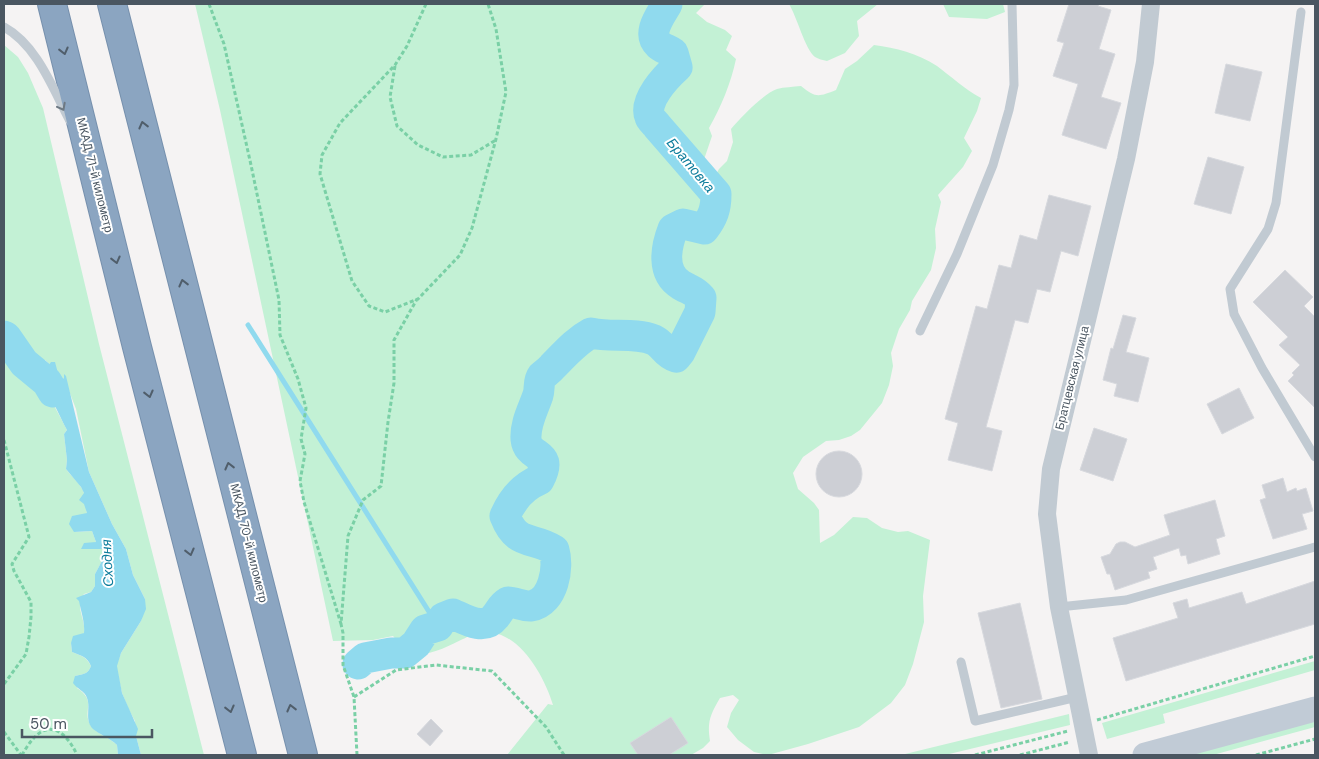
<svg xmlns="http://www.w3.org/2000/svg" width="1319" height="759" viewBox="0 0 1319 759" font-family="'DM Sans',sans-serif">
	<rect width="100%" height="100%" fill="#f5f3f3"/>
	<!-- green -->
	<path fill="#c3f1d5" d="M195,4h510l-9,9 11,9 18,8 7,6 -6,14 10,9c-5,24 -15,48 -27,69l3,8 -15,44 7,23 10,-25 5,-9 8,-8 6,-19 -2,-13c10,-12 32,-35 46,-40 7,-2 16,-2 24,-3 15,12 17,11 35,4l9,-21 12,-8 17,-16c22,3 43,8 63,21 15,11 27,23 44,32l-4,13 -13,27 8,13 -9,16 -25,28 3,7 -6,27 1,19 -5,22 -19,31 -2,9 -11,19 -8,24 2,13 -4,19 -7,18 -22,27 -9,6 -12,4 -13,1 -23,16 -10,16 5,16 16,14 5,7 1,33 14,-8 19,-18 14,1 15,10 16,4 10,-1 22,9 -7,56 1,26 -11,42 -8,21 -14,18 -32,24 -51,17 -40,11 -14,-3 -16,-12 -11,-13 4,-14 8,-13 -6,-5 -13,3c-10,17 -13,24 -10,43l-7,7 -12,7h-184l41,-51 5,1c-9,-30 -36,-78 -73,-73 -5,0 -12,5 -17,7 -17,8 -44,24 -61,9 -4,-2 -6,-9 -9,-12l-20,4 -40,1 -113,-531z
		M789,4h89l-21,17 2,15 -14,17 -18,8c-4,-1 -9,-2 -12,-4 -10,-8 -18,-40 -26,-53z
		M943,4h60l2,8 -18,7 -38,-2z
		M4,45l14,12 10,16 15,35 56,236 105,411h-63l-5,-19 -1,-15 -6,-11 -7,-17 -6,-27 5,-13 20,-32 4,-22 -12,-24 -7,-26 -14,-25 -23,-52 -13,-63 -12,-31 -4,4 -3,-11 -12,-11 -12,4 -6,7 5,8 16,15 19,36 -3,4 3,26 -1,9c5,7 15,15 18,24 2,6 1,13 3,20l-13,19 18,-1 4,11 -14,7h21v10l-8,15v12l-4,6 -7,2c-10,14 2,23 0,39l-13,10 1,9c9,4 14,4 19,14 -3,8 -7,8 -16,10l2,12c21,14 4,23 14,38 6,8 19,12 26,19l1,10h-114z
		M1315,661v9l-152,44 2,9 -58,16 -5,-16z
		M1069,714l1,11 -125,30h-44z
		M1315,721v6l-102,28h-26z"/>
	<!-- water -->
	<path fill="#90daee" d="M37,355l12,10 2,-3h4l5,19 4,-3v-4l2,2 23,96 23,52 14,25 7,26 12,24 1,10 -5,12 -20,32 -4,13 5,27 16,36 -2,7 5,19h-23l-1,-10c-7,-7 -17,-10 -24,-16 -9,-9 -2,-21 -6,-31 -2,-7 -10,-9 -14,-15l2,-7c9,-2 13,-2 16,-10 -4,-10 -10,-10 -19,-14l-1,-9 2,-7 11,-3c1,-12 -3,-21 -5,-32l-3,-3 15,-6 4,-6v-12l8,-15v-10h-22l3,-6 12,-1 -4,-11 -18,1 -5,-8 3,-8 15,-3 -3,-9 -5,-4 5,-7 -3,-6 -15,-18 1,-9 -3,-26 3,-4c-6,-11 -12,-26 -19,-36 -9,-13 -18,-11 -24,-31h9v-3z"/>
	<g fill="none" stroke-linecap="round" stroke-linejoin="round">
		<!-- stream -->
		<path stroke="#90daee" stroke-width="5" d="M248,325l190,301"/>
		<!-- river -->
		<path stroke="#90daee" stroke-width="31" d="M4,336l2,1 18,26 23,19 6,10
			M358,664l7,-6 26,-5h14l11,-9 9,-14 13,-4 5,-8 10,-4c13,6 31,17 42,3 5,-6 6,-11 13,-15 7,0 17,5 23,4 23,-4 28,-39 23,-56 -22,-14 -37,-3 -49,-34 7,-16 17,-29 34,-36 16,-30 -11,-20 -13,-41 -1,-16 7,-29 12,-44 2,-6 0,-14 4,-19 3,-3 8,-6 11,-10 12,-12 23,-25 38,-33 20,5 43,-1 63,7 9,4 11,14 22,17l4,-5 20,-40 1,-14c-7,-8 -12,-8 -20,-13 -20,-12 -15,-38 -8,-56l10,-5 21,5c9,-12 12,-20 12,-35l-59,-68c-2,-3 -6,-6 -7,-9 -7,-16 16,-40 27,-50l-4,-14c-4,-3 -11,-5 -14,-8 -13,-12 2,-30 8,-41"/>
	</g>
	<!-- building -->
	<path fill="#cdcfd5" stroke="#d7d9de" d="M1069,4h30l-1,2 13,4 -12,39 16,5 -14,43 20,6 -15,46 -44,-14 16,-51 -25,-8 11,-33 -7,-2z
		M1226,64l36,8 -12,49 -35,-8z
		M1208,157l36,10 -13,47 -37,-10z
		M1049,195l42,11 -13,50 -17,-5 -11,41 -13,-3 -9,34 -13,-3 -29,107 16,4 -10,40 -44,-11 10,-37 -13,-4 31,-113 11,3 12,-44 12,3 9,-33 17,5z
		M1285,270l28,27 -9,9 11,11v91l-27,-27 6,-6 -2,-2 8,-8 -21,-20 9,-8 -35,-35z
		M1123,315l13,3 -10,34 23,6 -11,44 -24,-6 3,-12 -14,-4 8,-32 2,1z
		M1239,388l15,30 -32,16 -15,-30z
		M1094,428l33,11 -14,42 -33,-11z
		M816 474a23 23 0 1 1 46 0a23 23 0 1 1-46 0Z
		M1283,478l4,14 9,-4 1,3 9,-3 7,23 -11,3 5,15 -34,10 -13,-39 6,-2 -4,-13z
		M1215,500l10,36 -9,3 4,15 -32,10 -2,-9 -5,1 -2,-8 -26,9 4,12 -9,3 2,6 -35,12 -5,-16h-3l-6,-17 9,-3 6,-10 4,-2h5l10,5 35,-12 -6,-20z
		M1315,581v43l-189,57 -13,-43 65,-20 -5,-15 14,-4 2,9 53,-16 4,12z
		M1020,603l22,96 -41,9 -23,-95z
		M671,717l17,26 -19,12h-31l-8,-12z
		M431,719l12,12 -13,15 -13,-12z"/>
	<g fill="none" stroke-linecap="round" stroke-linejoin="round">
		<!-- highway casing -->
		<g stroke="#7690ad" stroke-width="30">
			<path id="highway" d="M52,4l85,343 105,408
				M112,4l191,751"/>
		</g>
		<!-- path -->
		<path stroke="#7ad0a6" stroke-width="3" stroke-dasharray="4 2.5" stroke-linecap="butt" d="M209,4l15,40 27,121 28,135 1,35 18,44 8,29 -5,31 4,15 -5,27 4,21 37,122
			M426,4l-19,42 -12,19 -55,58 -18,32 -2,19 32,107 17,25 16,6 33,-13 42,-44 12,-27 24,-89 10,-47 -10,-63 -8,-25
			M395,66l-5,31 7,29 21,19 25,12 28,-2 25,-15
			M4,440l25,97 -17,27 2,7 17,31v15l-2,20 -3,17 -22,30
			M354,697l42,-27 40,-5 56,6 54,56 18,28
			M1097,720l218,-64
			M4,732l17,23
			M22,755c3,-5 7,-12 11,-16 19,-22 36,-2 44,16
			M357,755l-3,-58 -11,-32v-32l-2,-9 7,-88 15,-36 18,-14 7,-64 6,-39v-43l23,-41
			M975,755l93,-24
			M1020,755l50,-13
			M1256,755l59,-16"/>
		<!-- lane -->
		<path stroke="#c1cad2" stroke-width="9" d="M1301,12l-25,191 -8,26 -38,60 4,25 28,54 53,89
			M4,27c33,18 49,62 66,94
			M920,331l37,-77 36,-89 16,-55 5,-25 -2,-81
			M1059,607l67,-7 189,-53
			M961,662l14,59 102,-24"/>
		<!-- street -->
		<path stroke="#c1cad2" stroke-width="18" d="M1089,755l-30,-148 -12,-93 4,-45 75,-310 19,-97 6,-58"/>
		<!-- secondary -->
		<path stroke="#c1cbd6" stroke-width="25" d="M1145,755l170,-46"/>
		<!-- highway -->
		<use href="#highway" stroke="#8ba5c1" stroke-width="28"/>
	</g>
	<!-- one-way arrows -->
	<defs><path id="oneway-chevron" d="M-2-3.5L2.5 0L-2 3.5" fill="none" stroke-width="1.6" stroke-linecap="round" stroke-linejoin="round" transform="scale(1.25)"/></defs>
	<g stroke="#505e6b">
		<use href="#oneway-chevron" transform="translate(64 51) rotate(76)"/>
		<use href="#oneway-chevron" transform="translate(143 125) rotate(-104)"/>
		<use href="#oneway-chevron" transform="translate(116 260) rotate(76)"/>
		<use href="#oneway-chevron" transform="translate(183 283) rotate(-104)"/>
		<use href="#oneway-chevron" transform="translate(149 394) rotate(76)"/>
		<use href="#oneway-chevron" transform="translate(229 466) rotate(-104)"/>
		<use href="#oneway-chevron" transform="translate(190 552) rotate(76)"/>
		<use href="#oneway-chevron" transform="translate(291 708) rotate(-104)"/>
		<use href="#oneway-chevron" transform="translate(230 709) rotate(76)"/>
	</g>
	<use stroke="#6e7983" href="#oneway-chevron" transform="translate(62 107) rotate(62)"/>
	<g text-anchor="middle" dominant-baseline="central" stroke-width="4" stroke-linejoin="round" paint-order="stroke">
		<!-- street labels -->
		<g font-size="12" fill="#4a5661" stroke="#fff">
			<text transform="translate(95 175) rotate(76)">МКАД, 71-й километр</text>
			<text transform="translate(1072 378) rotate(-76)">Братцевская улица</text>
			<text transform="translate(249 543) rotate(76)">МКАД, 70-й километр</text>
		</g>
		<!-- water labels -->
		<g font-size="14" font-style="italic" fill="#0c7c9b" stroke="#fff">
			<text transform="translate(691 165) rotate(50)">Братовка</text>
			<text transform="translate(107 563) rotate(-93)">Сходня</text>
		</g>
	</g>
	<!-- border -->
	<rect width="1319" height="759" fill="none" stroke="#4a5661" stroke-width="10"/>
	<!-- scale -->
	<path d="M22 729v8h130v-8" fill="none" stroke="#4a5661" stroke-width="2.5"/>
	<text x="30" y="729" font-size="15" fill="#4a5661" stroke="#ffffff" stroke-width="4" paint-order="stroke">50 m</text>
</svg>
